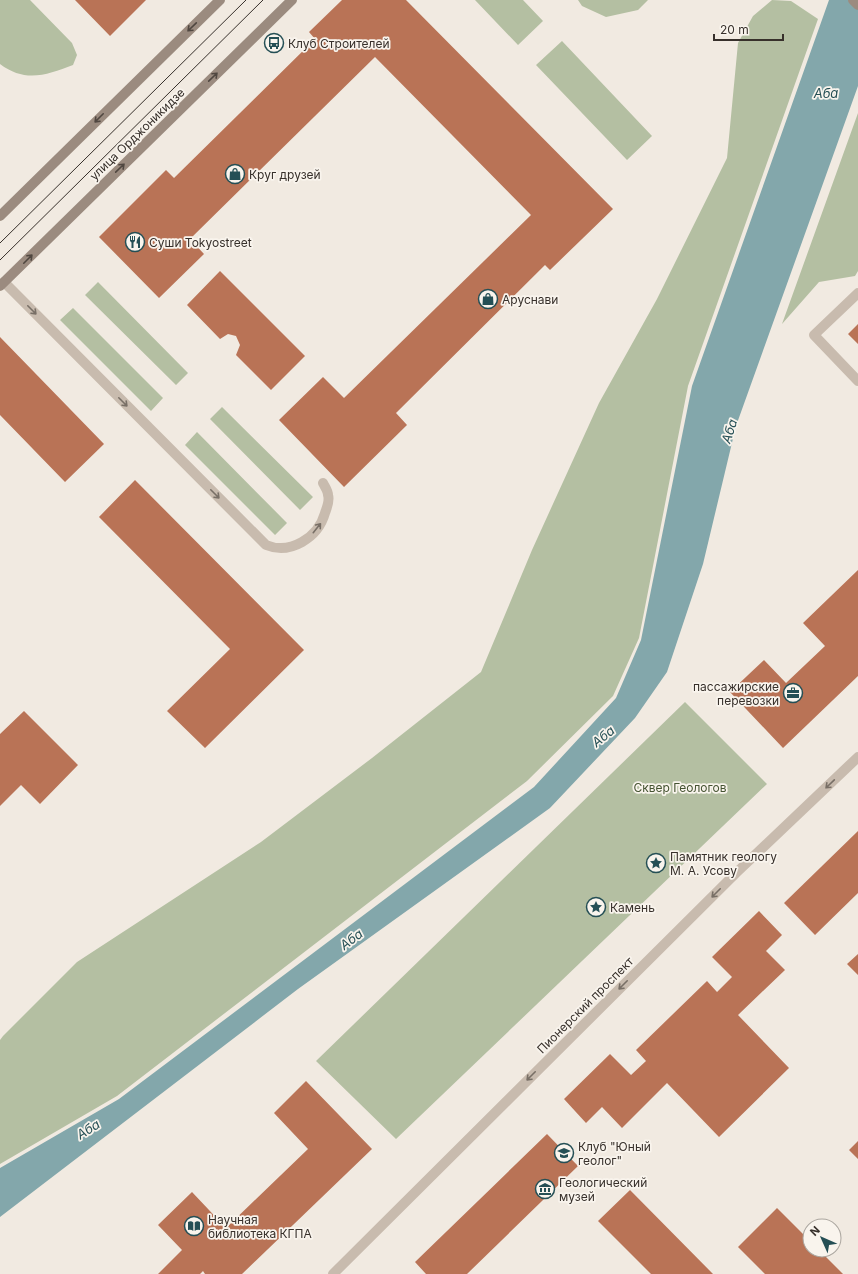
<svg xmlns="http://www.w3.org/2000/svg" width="858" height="1274" viewBox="0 0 858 1274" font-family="Inter,sans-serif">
	<rect width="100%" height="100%" fill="#f1eae1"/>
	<!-- green -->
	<path fill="#b4bfa2" d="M0,0h30l42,43 5,12 -4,10c-26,10 -48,18 -73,-1z
		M475,0h48l20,21 -25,24z
		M578,0h70l-10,10 -32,7 -24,-11z
		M772,0l19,1 27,18 -130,367 -49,252 -26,58 -86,85 -410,315 -117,68v-124l3,-4 74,-74 184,-120 111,-84 109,-86 51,-122 67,-147 58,-104 70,-141 11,-115 15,-27z
		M562,41l90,95 -25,24 -91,-95z
		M858,113v158l-3,5 -36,6 -37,42z
		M98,282l90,91 -12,12 -91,-90z
		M73,308l90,90 -12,13 -91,-91z
		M222,407l91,90 -13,13 -90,-91z
		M197,432l90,91 -12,12 -90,-90z
		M685,702l82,82 -371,355 -80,-78z"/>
	<!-- water -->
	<path fill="#83a7ab" d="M829,0h29v86l-122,340 -33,138 -36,108 -32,46 -85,90 -252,181 -298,228v-49l119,-69 415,-312 82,-89 25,-58 51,-254z"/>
	<!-- building -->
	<path fill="#b97356" d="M75,0h71l-36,36z
		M342,0h64l207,209 -63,61 -5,-5 -149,148 11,12 -63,62 -65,-67 44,-43 21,21 187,-183 -156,-158 -185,182 14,15 -45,44 -60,-61 67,-67 8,8 141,-139 -6,-7z
		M220,271l85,85 -34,34 -35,-35 4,-10 -4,-9 -8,-2 -8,5 -33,-34z
		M858,324v20l-10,-10z
		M0,337l104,107 -39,38 -65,-67z
		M135,480l169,170 -99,98 -38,-37 63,-62 -131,-132z
		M858,570v106l-75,72 -53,-56 34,-32 22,23 39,-37 -22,-23z
		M24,711l54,54 -38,39 -19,-19 -21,21v-72z
		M858,831v62l-43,42 -31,-32z
		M759,911l23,24 -16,16 19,19 -47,45 51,53 -70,69 -52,-54 -45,45 -20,-21 -16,16 -22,-24 46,-45 21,21 15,-14 -10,-11 71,-69 10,11 15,-15 -20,-20z
		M858,954v21l-11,-11z
		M306,1081l66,68 -130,125h-37l-2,-3 -3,3h-42l24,-24 -24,-25 34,-33 34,36 82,-79 -34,-36z
		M547,1134l31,32 -111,108h-41l-11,-12z
		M858,1141v18l-9,-9z
		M630,1190l83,84h-62l-53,-53z
		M777,1208l33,33v9h9l24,24h-78l-27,-27z"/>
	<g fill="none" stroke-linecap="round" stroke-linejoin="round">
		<!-- service -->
		<path stroke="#c8bbae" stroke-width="10" d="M858,293l-44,42 44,46"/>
		<!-- minor -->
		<path stroke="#c8bbae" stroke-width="10" d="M4,282l262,263c24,10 52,-7 59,-32 2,-6 5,-12 3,-18 0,-4 -3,-8 -5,-12"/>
		<!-- tertiary -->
		<path stroke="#c8bbae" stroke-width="10" d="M333,1274l403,-401 122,-116"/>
		<!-- secondary -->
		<path stroke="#9b8b7f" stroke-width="10" d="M853,0l5,5
			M0,216l220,-216
			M0,286l292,-286"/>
		<!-- tram -->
		<path stroke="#37302b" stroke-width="1" d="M0,243l246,-243
			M0,260l263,-260"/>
	</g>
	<!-- one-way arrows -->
	<defs><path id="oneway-shaft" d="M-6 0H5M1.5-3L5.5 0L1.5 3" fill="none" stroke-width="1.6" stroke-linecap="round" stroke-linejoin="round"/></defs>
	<g stroke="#504740">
		<use href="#oneway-shaft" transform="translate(192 27) rotate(136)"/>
		<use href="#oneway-shaft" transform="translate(213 77) rotate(-44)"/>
		<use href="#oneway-shaft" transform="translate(99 118) rotate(135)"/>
		<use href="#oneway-shaft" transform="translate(120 168) rotate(-44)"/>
		<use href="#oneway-shaft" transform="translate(28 259) rotate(-45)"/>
	</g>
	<g stroke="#786f66">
		<use href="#oneway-shaft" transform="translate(32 310) rotate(45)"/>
		<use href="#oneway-shaft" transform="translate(123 402) rotate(45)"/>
		<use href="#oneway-shaft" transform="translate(215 494) rotate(45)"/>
		<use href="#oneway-shaft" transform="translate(317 528) rotate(-51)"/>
		<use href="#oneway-shaft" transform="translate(830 784) rotate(136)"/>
		<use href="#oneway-shaft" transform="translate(716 893) rotate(135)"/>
		<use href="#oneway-shaft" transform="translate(623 985) rotate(135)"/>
		<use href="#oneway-shaft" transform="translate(531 1076) rotate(135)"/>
	</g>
	<!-- icons -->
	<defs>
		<g id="bus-ring" transform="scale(1)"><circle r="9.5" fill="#f9f4ed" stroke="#254f55" stroke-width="1.5"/><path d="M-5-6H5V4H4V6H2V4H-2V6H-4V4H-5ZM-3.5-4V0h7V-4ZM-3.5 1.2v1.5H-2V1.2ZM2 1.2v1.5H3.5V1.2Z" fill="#254f55"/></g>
		<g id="shop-ring" transform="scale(1)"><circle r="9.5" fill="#f9f4ed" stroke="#254f55" stroke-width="1.5"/><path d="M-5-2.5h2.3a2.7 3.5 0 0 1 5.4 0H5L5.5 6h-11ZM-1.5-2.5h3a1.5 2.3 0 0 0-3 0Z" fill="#254f55"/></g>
		<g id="restaurant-ring" transform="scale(1)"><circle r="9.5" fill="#f9f4ed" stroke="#254f55" stroke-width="1.5"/><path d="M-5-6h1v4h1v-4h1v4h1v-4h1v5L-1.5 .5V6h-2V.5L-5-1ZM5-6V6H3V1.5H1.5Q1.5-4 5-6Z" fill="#254f55"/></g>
		<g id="office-ring" transform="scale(1)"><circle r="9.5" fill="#f9f4ed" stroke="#254f55" stroke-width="1.5"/><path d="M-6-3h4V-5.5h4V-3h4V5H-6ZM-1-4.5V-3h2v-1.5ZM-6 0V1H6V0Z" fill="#254f55"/></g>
		<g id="sight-ring" transform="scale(1)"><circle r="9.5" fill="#f9f4ed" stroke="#254f55" stroke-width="1.5"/><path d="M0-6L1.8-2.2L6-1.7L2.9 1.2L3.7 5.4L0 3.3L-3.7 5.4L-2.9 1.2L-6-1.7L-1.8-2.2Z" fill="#254f55"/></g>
		<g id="school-ring" transform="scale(1)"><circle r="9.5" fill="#f9f4ed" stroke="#254f55" stroke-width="1.5"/><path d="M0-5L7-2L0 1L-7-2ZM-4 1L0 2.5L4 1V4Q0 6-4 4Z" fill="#254f55"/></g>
		<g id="museum-ring" transform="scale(1)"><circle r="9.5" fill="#f9f4ed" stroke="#254f55" stroke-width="1.5"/><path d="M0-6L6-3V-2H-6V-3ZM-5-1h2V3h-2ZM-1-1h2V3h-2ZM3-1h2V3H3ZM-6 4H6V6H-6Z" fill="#254f55"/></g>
		<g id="library-ring" transform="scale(1)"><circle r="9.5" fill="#f9f4ed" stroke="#254f55" stroke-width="1.5"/><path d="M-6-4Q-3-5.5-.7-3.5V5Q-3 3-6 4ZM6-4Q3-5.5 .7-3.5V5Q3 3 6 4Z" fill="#254f55"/></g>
	</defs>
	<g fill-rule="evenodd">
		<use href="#bus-ring" x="274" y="43"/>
		<use href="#shop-ring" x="235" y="174"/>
		<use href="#restaurant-ring" x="135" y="242"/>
		<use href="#shop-ring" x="488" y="299"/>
		<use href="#office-ring" x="793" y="693"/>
		<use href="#sight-ring" x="656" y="863"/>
		<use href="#sight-ring" x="596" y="907"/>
		<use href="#school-ring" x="564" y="1153"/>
		<use href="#museum-ring" x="545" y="1189"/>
		<use href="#library-ring" x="194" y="1226"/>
	</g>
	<g text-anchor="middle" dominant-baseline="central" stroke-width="3.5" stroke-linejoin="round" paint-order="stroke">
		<!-- poi labels -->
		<g font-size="12" fill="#37302b" stroke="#f9f4ed" text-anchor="start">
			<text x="288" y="43">Клуб Строителей</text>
			<text x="249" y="174">Круг друзей</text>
			<text x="149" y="242">Суши Tokyostreet</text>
			<text x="502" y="299">Аруснави</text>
			<text x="779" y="686" text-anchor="end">пассажирские<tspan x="779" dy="14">перевозки</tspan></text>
			<text x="670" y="856">Памятник геологу<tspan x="670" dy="14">М. А. Усову</tspan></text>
			<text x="610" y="907">Камень</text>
			<text x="578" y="1146">Клуб "Юный<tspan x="578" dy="14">геолог"</tspan></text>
			<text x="559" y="1182">Геологический<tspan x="559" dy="14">музей</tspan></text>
			<text x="208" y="1219">Научная<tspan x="208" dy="14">библиотека КГПА</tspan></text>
		</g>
		<!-- street labels -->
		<g font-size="12" fill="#37302b" stroke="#f9f4ed">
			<text transform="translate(137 134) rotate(-44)">улица Орджоникидзе</text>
			<text transform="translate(585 1005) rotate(-45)">Пионерский проспект</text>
		</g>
		<!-- park labels -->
		<g font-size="12" fill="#455332" stroke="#f9f4ed">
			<text x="680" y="787">Сквер Геологов</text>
		</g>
		<!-- water labels -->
		<g font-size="13" font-style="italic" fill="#254f55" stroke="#f9f4ed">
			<text x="826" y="93">Аба</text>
			<text transform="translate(729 431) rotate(-72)">Аба</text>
			<text transform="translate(603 736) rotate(-39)">Аба</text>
			<text transform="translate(351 939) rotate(-37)">Аба</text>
			<text transform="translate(88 1129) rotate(-32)">Аба</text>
		</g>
	</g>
	<!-- north arrow -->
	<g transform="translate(822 1238) rotate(315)"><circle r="19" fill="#f9f4ed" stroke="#aba69f"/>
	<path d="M0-3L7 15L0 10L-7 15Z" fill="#254f55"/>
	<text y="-6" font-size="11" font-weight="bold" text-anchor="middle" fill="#37302b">N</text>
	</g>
	<!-- scale -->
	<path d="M714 34v6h69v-6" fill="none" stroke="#37302b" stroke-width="2"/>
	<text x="720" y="34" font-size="12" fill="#37302b" stroke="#f9f4ed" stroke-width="3" paint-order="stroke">20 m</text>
</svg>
